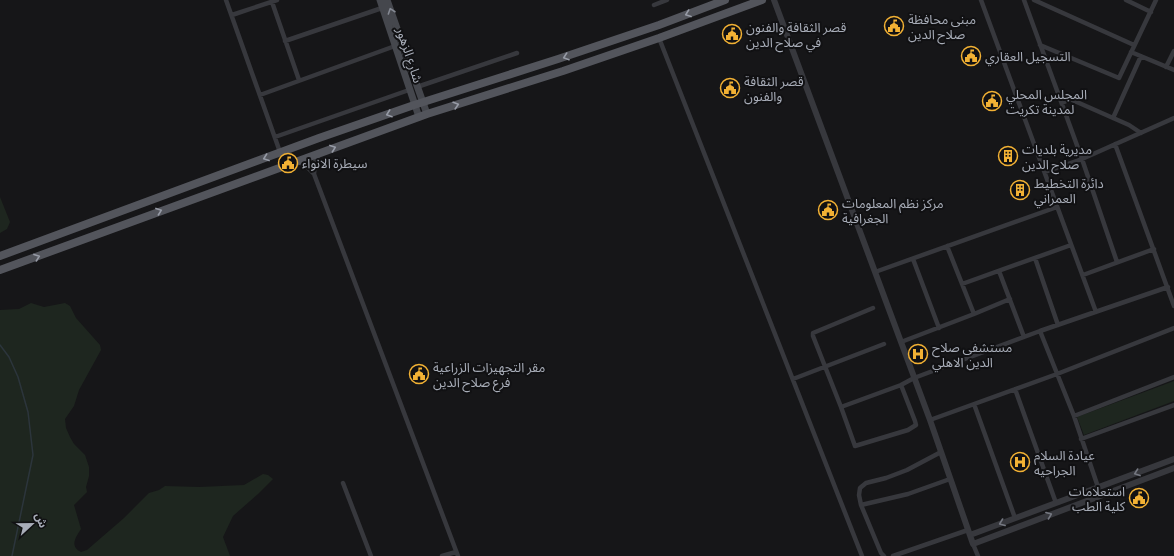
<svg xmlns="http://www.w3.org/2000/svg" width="1174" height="556" viewBox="0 0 1174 556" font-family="Manrope,'Noto Sans Arabic',sans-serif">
	<rect width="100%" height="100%" fill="#161618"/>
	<!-- green -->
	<path fill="#1e261f" d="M0,197l10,25 -3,7 -7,4z
		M31,303l13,4 21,-4 5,3 6,12 24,27 1,5 -22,40 -5,16 -9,13 1,9 4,9 4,7 11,11 4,12v9l-3,11 1,5 -13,13 7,24c-5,8 -12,17 0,23l6,-2 37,-32 25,-25 10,-3 6,-4 34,1 45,-2 19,-11 5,1 5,4 -15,15 -25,22 -10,21 7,19h-230v-246l19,-1z
		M1174,381v20l-90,34 -7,-18z"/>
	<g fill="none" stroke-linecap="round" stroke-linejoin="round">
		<!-- stream -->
		<path stroke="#2c353c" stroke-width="1.5" d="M0,345l9,12 9,20 10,35 5,43 -21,101"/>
		<!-- minor -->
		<path stroke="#37383d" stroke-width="4.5" d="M226,0l54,152
			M981,0l115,312
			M1024,0l58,159 35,103
			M1034,0l100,45
			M1126,0l25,12
			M272,2l27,78
			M654,5l13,-5
			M232,15l45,-15
			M659,38l203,518
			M285,41l97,-33
			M1040,45l79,33 37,-78
			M1131,52l43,18
			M1166,67l8,-16
			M417,87l100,-34
			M260,95l135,-49
			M1062,103l8,-4 59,26 12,8
			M1113,118l28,-62
			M275,137l134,-47
			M1115,144l59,162
			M319,154l-4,8 -1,12 144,382
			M298,161l8,5 8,8
			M1045,172l37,-13 92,-41
			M947,246l27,68
			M1035,258l23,67
			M913,259l26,69
			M999,271l25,66
			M875,272l182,-65
			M1083,275l71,-26
			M962,284l109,-39
			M873,308l-60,25v3l28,71 60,-22 13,-7 126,-47
			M901,342l73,-28 36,-15
			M793,379l91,-35
			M1015,389l41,114
			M974,404l41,114
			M841,407l14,39 53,-16 8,-5 -1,-4 -14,-36
			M1074,416l100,-39
			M930,420l127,-46 117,-46
			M1081,439l93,-34
			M343,483l28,73
			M1098,487l-24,-71 -34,-85 128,-44
			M861,505l47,-11 42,-15
			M973,544l5,12
			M442,556l14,-4
			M884,556l-3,-3 -20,-48 -2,-10 1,-7 6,-5 20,-5 21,-8 34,-18
			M893,556l75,-26"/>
		<!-- tertiary -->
		<path stroke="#37383d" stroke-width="6" d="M774,0l156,420 43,124 201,-76
			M970,535l204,-76"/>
		<!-- secondary -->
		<path stroke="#45474d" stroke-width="7" d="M380,0l39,117
			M387,0l40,114"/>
		<!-- primary -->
		<path stroke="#53555c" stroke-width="8" d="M0,256l319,-118 95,-33 144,-46 101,-34 66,-25
			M0,270l427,-156 136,-43 96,-33 103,-38"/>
	</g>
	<!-- one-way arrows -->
	<defs><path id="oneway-chevron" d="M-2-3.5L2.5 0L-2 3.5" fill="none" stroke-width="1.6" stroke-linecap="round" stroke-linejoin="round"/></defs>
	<use stroke="#858993" href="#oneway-chevron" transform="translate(391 11) rotate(-109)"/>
	<g stroke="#979ba6">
		<use href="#oneway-chevron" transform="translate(688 14) rotate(160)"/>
		<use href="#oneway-chevron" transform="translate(566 57) rotate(161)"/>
		<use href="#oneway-chevron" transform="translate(456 105) rotate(-17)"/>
		<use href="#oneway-chevron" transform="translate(389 114) rotate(161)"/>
		<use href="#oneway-chevron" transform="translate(333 148) rotate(-20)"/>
		<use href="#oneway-chevron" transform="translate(266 158) rotate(160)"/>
		<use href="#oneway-chevron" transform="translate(159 211) rotate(-20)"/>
		<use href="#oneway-chevron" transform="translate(37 257) rotate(-20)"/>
	</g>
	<g stroke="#757881">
		<use href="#oneway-chevron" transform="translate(1137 473) rotate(160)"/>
		<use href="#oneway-chevron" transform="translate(1049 515) rotate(-21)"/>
		<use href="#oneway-chevron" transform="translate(1002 523) rotate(159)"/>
	</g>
	<!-- icons -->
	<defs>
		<g id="civic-ring" transform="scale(1)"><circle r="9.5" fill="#111113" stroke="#f2b134" stroke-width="1.5"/><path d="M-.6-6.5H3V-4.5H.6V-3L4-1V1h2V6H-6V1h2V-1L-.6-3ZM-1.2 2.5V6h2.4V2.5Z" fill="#f2b134"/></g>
		<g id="building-ring" transform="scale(1)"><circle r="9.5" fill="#111113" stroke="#f2b134" stroke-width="1.5"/><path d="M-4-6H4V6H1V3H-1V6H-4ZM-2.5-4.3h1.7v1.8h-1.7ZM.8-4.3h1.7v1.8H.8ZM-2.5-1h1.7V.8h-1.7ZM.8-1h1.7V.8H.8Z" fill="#f2b134"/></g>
		<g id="hospital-ring" transform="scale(1)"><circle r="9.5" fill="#111113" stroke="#f2b134" stroke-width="1.5"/><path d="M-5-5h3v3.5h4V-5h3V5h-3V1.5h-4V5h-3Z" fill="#f2b134"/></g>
	</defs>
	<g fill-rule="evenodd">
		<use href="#civic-ring" x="894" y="26"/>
		<use href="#civic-ring" x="732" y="34"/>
		<use href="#civic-ring" x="971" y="56"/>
		<use href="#civic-ring" x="730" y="88"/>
		<use href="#civic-ring" x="992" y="101"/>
		<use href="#building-ring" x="1008" y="156"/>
		<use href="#civic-ring" x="288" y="163"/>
		<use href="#building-ring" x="1020" y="190"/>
		<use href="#civic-ring" x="828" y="210"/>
		<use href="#hospital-ring" x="918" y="354"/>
		<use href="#civic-ring" x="419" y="374"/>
		<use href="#hospital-ring" x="1020" y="462"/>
		<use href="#civic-ring" x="1139" y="498"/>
	</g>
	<g text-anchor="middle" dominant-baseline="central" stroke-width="4" stroke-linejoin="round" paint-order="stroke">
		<!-- poi labels -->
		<g font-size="13" fill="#a8adb8" stroke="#111113" text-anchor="start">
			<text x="908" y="19">مبنى محافظة<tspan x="908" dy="15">صلاح الدين</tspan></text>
			<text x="746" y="27">قصر الثقافة والفنون<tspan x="746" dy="15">في صلاح الدين</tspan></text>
			<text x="985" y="56">التسجيل العقاري</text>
			<text x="744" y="81">قصر الثقافة<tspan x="744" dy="15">والفنون</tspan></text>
			<text x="1006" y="94">المجلس المحلي<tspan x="1006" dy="15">لمدينة تكريت</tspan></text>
			<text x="1022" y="149">مديرية بلديات<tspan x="1022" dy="15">صلاح الدين</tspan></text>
			<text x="302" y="163">سيطرة الانواء</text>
			<text x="1034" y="183">دائرة التخطيط<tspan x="1034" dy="15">العمراني</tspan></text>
			<text x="842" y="203">مركز نظم المعلومات<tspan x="842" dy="15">الجغرافية</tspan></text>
			<text x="932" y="347">مستشفى صلاح<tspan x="932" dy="15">الدين الاهلي</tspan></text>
			<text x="433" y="367">مقر التجهيزات الزراعية<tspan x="433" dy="15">فرع صلاح الدين</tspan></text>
			<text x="1034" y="455">عيادة السلام<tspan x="1034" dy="15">الجراحيه</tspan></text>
			<text x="1125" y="491" text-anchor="end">استعلامات<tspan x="1125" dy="15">كلية الطب</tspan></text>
		</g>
		<!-- street labels -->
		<g font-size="13" fill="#a8adb8" stroke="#111113">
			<text transform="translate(410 55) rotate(72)">شارع الزهور</text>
		</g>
	</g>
	<!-- north arrow -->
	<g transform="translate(32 524) rotate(68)" stroke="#111113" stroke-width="3" paint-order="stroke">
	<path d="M0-3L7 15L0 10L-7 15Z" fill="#a8adb8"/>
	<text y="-6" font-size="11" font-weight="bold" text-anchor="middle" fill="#a8adb8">ش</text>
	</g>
</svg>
